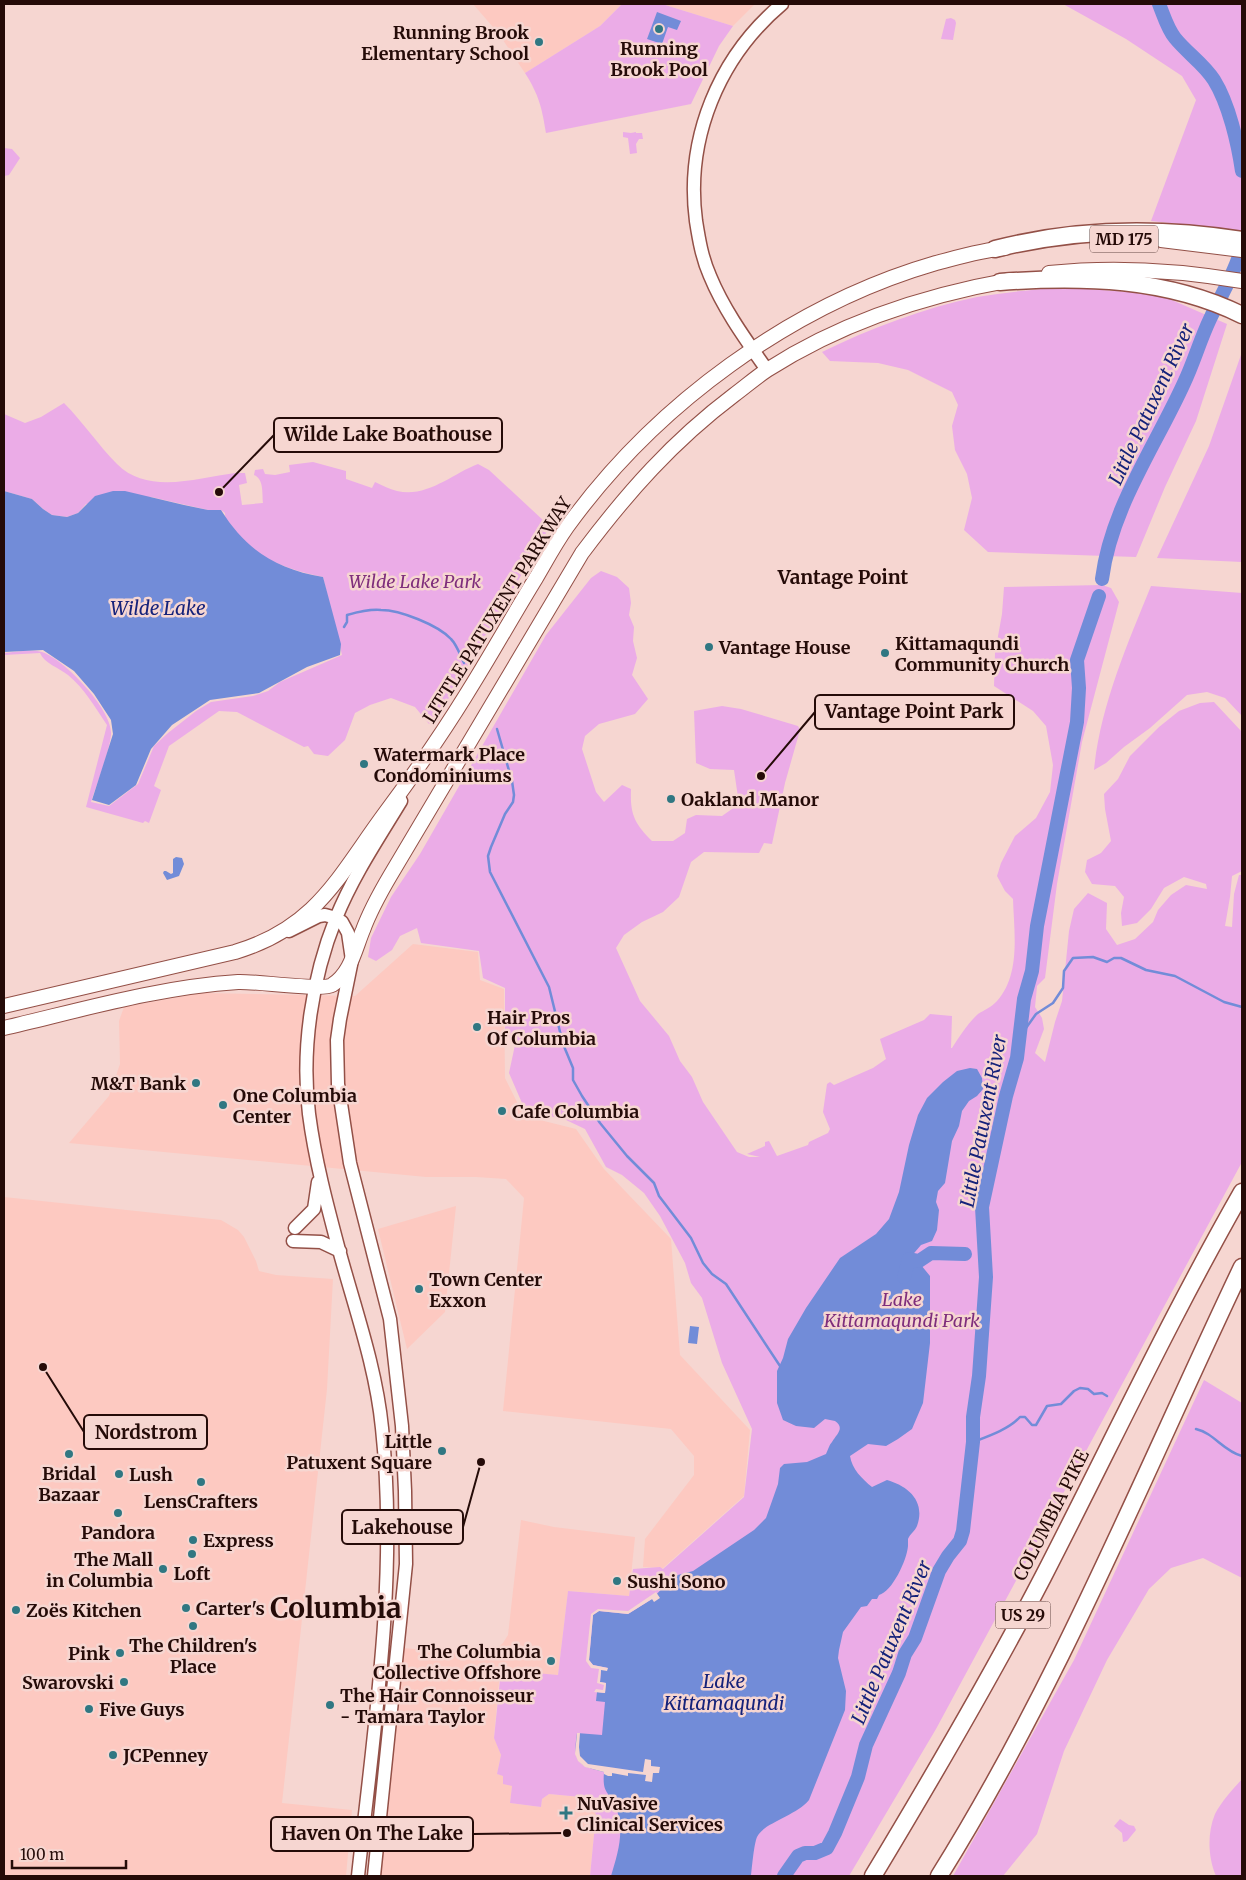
<svg xmlns="http://www.w3.org/2000/svg" width="1246" height="1880" viewBox="0 0 1246 1880" font-family="Merriweather,serif">
	<rect width="100%" height="100%" fill="#f6d6d1"/>
	<!-- built -->
	<path fill="#fdc9c1" d="M473,4h149l-22,22 -75,47 -26,-39z
		M662,4h93l-22,22z
		M413,944l65,8 2,28 24,9 1,89 19,38 52,13 28,40 67,70 9,116 70,75 -6,66 -81,72 -20,-1 2,-28 49,-64v-19l-23,-27 -168,-18 21,-213 -18,-19 -30,-2h-50l-357,-34 40,-47 11,-32 -1,-43 5,-14 78,-14 153,3z
		M4,1197l217,23 17,10 6,7 12,24 3,10 17,4 57,4 -6,110 -45,414 70,7 -6,66h-342z
		M456,1206l-11,106 -38,37 -29,-120z
		M521,1520l33,7 81,10 -6,59 -61,-5 -10,84 -58,-4 -6,66 7,18 -4,19 7,2 8,10 -2,17 31,4 1,-8 7,-5 32,3 15,17 -6,62h-211l24,-228 80,7 12,-5 8,-7 5,-8z"/>
	<!-- green -->
	<path fill="#ebace7" d="M622,4h40l71,22 -14,20 -28,58 -145,29c-4,-25 -7,-38 -21,-60l75,-47z
		M1063,4h179v227l-91,-10 45,-121 -14,-24 -56,-37z
		M951,18l4,2 1,3 -3,17 -12,-1 5,-20z
		M623,132l8,1 5,-1v1h6l1,6h-4l-3,5 1,9 -7,1 -2,-16 -5,-1z
		M4,148l8,1 8,9 -11,17 -5,1z
		M1061,287l68,5 36,5 62,27 -31,97 -31,66 -29,70 -148,-5 -24,-22 8,-32 -5,-24 -12,-24 -3,-24 6,-21 -6,-13 -44,-22 -30,-7 -48,-2 -8,-9c49,-24 102,-44 155,-55 28,-5 57,-7 84,-10z
		M1242,352v210l-85,-4 52,-112z
		M64,403c19,19 34,42 53,61 30,31 81,14 118,9h10l2,10 -8,2 3,20 21,-2c-1,-10 1,-24 -9,-28l1,-5 8,-1 2,5 10,1 15,-3 -1,-7 24,-3 33,9v8l26,9 3,-6c7,3 14,7 22,9 30,7 55,-17 81,-27l11,6 55,51 5,7 -102,173 -18,23 -14,-17 -24,-9 -21,7 -15,8 -10,27 -17,16 -14,-2 -6,-8 -4,1 -67,-35 -18,-1 -50,35 -15,40 7,4 -12,33 -4,-2 -2,2 -57,-16 21,-82c-12,-18 -23,-37 -39,-50 -9,-7 -24,-12 -28,-22l-36,2v-2c9,-1 30,-4 38,-1 22,7 72,59 69,83 -2,18 -14,48 -20,67l18,4 29,-22 16,-38 14,-13 28,-22 15,-9 42,-6 15,-5 12,-9 62,-27 -19,-78c-28,-5 -71,-20 -88,-43 -1,-3 -2,-5 -3,-8 -4,-4 -7,-6 -7,-13l-4,-3h-13l-57,-13 -65,7 -8,9 -11,4 -15,-2 -9,-6 -11,-10 -28,-8v-77l21,9 16,-6z
		M601,571l16,6 12,11 2,15 -2,12 5,12 -1,14 4,17 -5,17 16,24 -13,15 -36,10 -14,12 -3,13 14,43 8,10 18,-17 9,4c-1,25 3,34 21,52h21l12,-8 2,-14 9,-4 26,1 17,-12 -5,-34 -24,-1 -14,-6 -2,-52 28,-5 19,3 57,17 2,4 -15,53 -13,61 -8,-1 -5,10 -55,-1 -13,10 -12,35 -16,15 -21,10 -18,13 -8,13 24,53 29,35 11,25 12,16 11,25 34,50 12,5h11l-13,-3 18,-8v-4l4,-1 8,15 31,-11 1,-3 19,-9 2,-4 -7,-17 4,-28 3,-2 4,3 39,-17 13,-9 -6,-20 44,-19 6,-6 22,2 -1,32h1c8,-12 15,-24 26,-34 6,-4 14,-7 19,-13 24,-27 17,-69 16,-102l-8,-8 -8,-15 4,-13 14,-27 21,-18 14,-26 3,-27 -7,-39 -13,-15 -39,-25 1,-33 7,-39 2,-27 98,-2 9,3 8,14 -37,140 -25,142 -12,94 -8,8 -2,21 7,11 2,11 -9,24 10,9 10,-40 7,-21 7,-70 5,-22 14,-16 19,10 -1,26 11,16 18,-6 18,-17 5,-12 13,-15 15,-10 21,4 -1,-5 -22,-7 -20,11 -13,21 -14,14 -15,3 -1,-13 3,-16 -9,-11 -23,-2 -7,-12 2,-12 14,-7 10,-12 -6,-32 -1,-15 14,-15 12,-23 29,-29 20,-16 21,-8 14,-1 28,30v139l-10,5 -2,21 -5,29 7,1 2,-33 5,-19h3v287l-306,567 -87,147h-259l6,-62 -15,-17 -32,-3 -7,5 -1,8 -31,-4 2,-17 -9,-2v-8l-6,-2 4,-19 -7,-17 7,-68 57,5 10,-84 61,5 4,-27 27,-2 3,2 81,-72 8,-68 -30,-66 -20,-65 -11,-15 -6,-20 -25,-47 -16,-23 -22,-18 -16,-8 -21,-38 -21,-10 -37,-7 -5,-9 -13,-30 6,-28 -10,-13v-44l-22,-10 -4,-27 -58,-8 -4,-15 -17,8 -8,14 -16,11 -8,-4 3,-19 20,-41 29,-43 126,-219 45,-57z
		M1151,586l91,7v123l-17,-18 -18,-6 -20,3 -37,33 -26,19 -18,16 -12,7c6,-63 33,-125 57,-184z
		M1204,1380l38,23v175l-39,-20 -32,10 -22,21 -42,71 -43,91 -27,83 -34,42h-50l121,-216z
		M1242,1779v97h-26c-8,-18 -9,-43 -1,-62 6,-12 18,-25 27,-35z
		M1120,1819l9,6 5,1 2,4 -9,11 -4,1 -1,-9 -8,-7z"/>
	<!-- water -->
	<path fill="#728cd8" d="M657,12l24,9 -4,9 -9,-3 -6,17 -15,-5z
		M4,491l28,8 11,10 9,6 15,2 11,-4 17,-17 18,-5h12l59,14 24,5h13c25,40 55,59 102,67l18,67 -1,11 -33,12 -48,26 -49,7 -38,25 -21,24 -15,36 -27,20 -17,-5 21,-66 -2,-14 -17,-26 -20,-23 -31,-21 -39,2z
		M176,857l6,1 2,6 -5,12 -12,4 -4,-7 1,-2h2l5,3 2,-1v-14z
		M970,1068l7,1 5,9 1,11 -6,7 -8,5 -7,10 -3,15 -7,15 -7,42 -7,8 -2,11 3,8 -2,20 -5,11 -11,4 -12,14 12,6 9,11v67l-7,60 -11,26 -14,10 -12,7 -18,-2 -18,12c2,13 12,23 22,31l15,-7c21,6 39,21 30,46 -2,5 -7,8 -9,13 0,1 0,6 0,7 -1,14 -16,46 -29,49l-2,4h-5l-5,7 -6,1 -18,25 -4,18 -1,8 8,33 -1,19 -36,90c-13,16 -46,23 -52,37 -3,7 -5,30 -6,39h-140c7,-23 14,-45 5,-68 -7,-18 -14,-13 -12,-36 -28,-6 -31,-12 -27,-39l25,2 3,-33 -9,-1 1,-9 8,1 1,-10 -6,-1 1,-12 7,-2 -15,-3 -4,-5 4,-45 6,-4 29,3 24,-15 22,-23 19,-5 61,-41 12,-12 12,-34 2,-16 4,-4 23,-2 19,-8c2,-4 3,-9 6,-12 5,-8 13,-14 3,-21l-10,-2 -11,9 -18,-2 -13,-6 -6,-17v-32l6,-13 5,-19 18,-31 34,-50 36,-24 13,-15 10,-27 10,-47 9,-30 9,-17 16,-16 14,-11z
		M690,1326l9,1 -2,17 -9,-1z"/>
	<!-- pier -->
	<path fill="#f6d6d1" d="M656,1592l4,6 -6,4 -2,-3 -24,15 -29,-3 -6,4 -4,45 4,5 15,3 -1,3 -6,-1 -1,12 6,1 -1,10 -11,-1 2,-3 7,1 1,-5 -7,-2 2,-14 -8,-1 -5,-7 5,-47 7,-5 30,2z
		M577,1733h3l-1,14 1,9 8,8 55,8 2,-13 6,1v6l9,1 -1,6h-6l-1,9 -7,-1 1,-6 -18,-2v3l-16,-3v3h-4l-4,-2v-2l-19,-5 -7,-6 -3,-7z"/>
	<g fill="none" stroke-linecap="round" stroke-linejoin="round">
		<!-- stream -->
		<path stroke="#728cd8" stroke-width="2.5" d="M344,627l3,-5v-7c11,-3 22,-6 34,-5 19,0 57,15 70,29 6,6 9,16 13,24
			M497,729l15,52 2,14 -1,7 -8,12 -14,33 -3,9 2,16 59,115 14,57 10,24v12l9,16 18,27 27,33 27,27 5,13 32,42 12,25 9,11 14,10 54,82
			M1021,1029l5,-1 10,-14 17,-11 10,-15 1,-17 9,-13 20,-1 14,5 7,-4h7l25,12 29,6 49,26 18,5
			M1196,1429c18,4 27,22 46,27
			M973,1442c16,-6 36,-13 47,-25h5l7,8h4l11,-19 14,-2 13,-13 6,-3 8,1 6,5 8,-1 5,3"/>
		<!-- river -->
		<path stroke="#728cd8" stroke-width="14" d="M1159,4c5,12 8,24 16,34 12,15 29,26 39,42 15,24 24,64 28,91
			M1102,579c9,-71 53,-132 82,-196 10,-21 16,-43 26,-64 11,-24 25,-46 32,-72
			M904,1277l5,-18 10,2 12,-8 34,1
			M784,1876l14,-20 7,-3h10l12,-5 8,-15 23,-56 8,-32 33,-72 6,-19 10,-16 24,-67 9,-15 12,-15 3,-10 10,-89v-25l6,-41 7,-99 -4,-70 24,-111 11,-38 7,-59 8,-28 5,-45 40,-204 2,-34 -2,-28 22,-64"/>
		<!-- secondary casing -->
		<g stroke="#935047" stroke-width="15">
			<path id="secondary" d="M767,370c-21,-30 -43,-60 -57,-94 -8,-18 -11,-36 -14,-55 -11,-83 23,-164 86,-217
				M289,931l30,-15 6,-1 11,3 6,4 6,11 4,27 -12,59 -3,21 1,44 12,79 40,156 12,107 3,65 1,73 -32,312
				M295,1228l19,-19 4,-27
				M293,1241l28,1 19,9
				M358,1876c16,-148 40,-299 24,-448 -6,-61 -27,-119 -43,-178 -12,-45 -24,-90 -30,-136 -8,-65 3,-136 27,-196 17,-42 42,-79 65,-117"/>
		</g>
		<!-- primary casing -->
		<g stroke="#935047" stroke-width="16">
			<path id="primary" d="M1161,240l81,10
				M1049,273c66,-7 128,-3 193,8
				M4,1006l231,-54c80,-24 102,-73 148,-136 29,-39 57,-79 83,-121 24,-38 46,-78 70,-117 10,-17 19,-34 31,-51 88,-122 224,-222 369,-264 23,-6 46,-13 69,-15
				M4,1028c77,-18 155,-41 234,-46 17,-1 84,9 94,3 19,-12 23,-36 31,-55 7,-19 17,-37 27,-54l192,-323c45,-60 91,-112 152,-158 11,-8 21,-17 33,-25 73,-47 159,-75 244,-90"/>
		</g>
		<!-- motorway casing -->
		<g stroke="#935047" stroke-width="19">
			<path id="motorway" d="M995,249c82,-21 163,-22 247,-9
				M1000,282c82,-6 167,-4 242,33
				M873,1876c59,-98 117,-197 170,-299 66,-128 127,-259 199,-385
				M939,1876c120,-192 206,-405 303,-609"/>
		</g>
		<!-- secondary -->
		<use href="#secondary" stroke="#fff" stroke-width="12"/>
		<!-- primary -->
		<use href="#primary" stroke="#fff" stroke-width="14"/>
		<!-- motorway -->
		<use href="#motorway" stroke="#fff" stroke-width="16"/>
	</g>
	<!-- markers -->
	<g fill="#307782" stroke="#f6d6d1" stroke-width="2">
		<circle cx="659" cy="29" r="5"/>
		<circle cx="539" cy="42" r="5"/>
		<circle cx="709" cy="647" r="5"/>
		<circle cx="885" cy="653" r="5"/>
		<circle cx="364" cy="764" r="5"/>
		<circle cx="671" cy="799" r="5"/>
		<circle cx="477" cy="1027" r="5"/>
		<circle cx="196" cy="1083" r="5"/>
		<circle cx="223" cy="1105" r="5"/>
		<circle cx="502" cy="1111" r="5"/>
		<circle cx="419" cy="1289" r="5"/>
		<circle cx="442" cy="1451" r="5"/>
		<circle cx="69" cy="1454" r="5"/>
		<circle cx="119" cy="1474" r="5"/>
		<circle cx="201" cy="1482" r="5"/>
		<circle cx="118" cy="1513" r="5"/>
		<circle cx="193" cy="1540" r="5"/>
		<circle cx="192" cy="1554" r="5"/>
		<circle cx="163" cy="1569" r="5"/>
		<circle cx="617" cy="1581" r="5"/>
		<circle cx="186" cy="1608" r="5"/>
		<circle cx="16" cy="1610" r="5"/>
		<circle cx="193" cy="1626" r="5"/>
		<circle cx="120" cy="1653" r="5"/>
		<circle cx="551" cy="1661" r="5"/>
		<circle cx="124" cy="1682" r="5"/>
		<circle cx="330" cy="1705" r="5"/>
		<circle cx="89" cy="1709" r="5"/>
		<circle cx="113" cy="1755" r="5"/>
		<path d="M563.5 1805.5h5v5h5v5h-5v5h-5v-5h-5v-5h5z"/>
	</g>
	<g text-anchor="middle" dominant-baseline="central" stroke-width="5" stroke-linejoin="round" paint-order="stroke">
		<!-- shield labels -->
		<g fill="#f6d6d1" stroke="#644844" stroke-width="1">
			<rect x="1090" y="225.5" width="68" height="27" rx="4"/>
			<rect x="995.5" y="1601.5" width="55" height="27" rx="4"/>
		</g>
		<g font-size="16" font-weight="bold" fill="#250b08">
			<text x="1124" y="239">MD 175</text>
			<text x="1023" y="1615">US 29</text>
		</g>
		<!-- poi labels -->
		<g font-size="18" font-weight="bold" fill="#250b08" stroke="#f6d6d1" text-anchor="start">
			<text x="529" y="32" text-anchor="end">Running Brook<tspan x="529" dy="21">Elementary School</tspan></text>
			<text x="659" y="48" text-anchor="middle">Running<tspan x="659" dy="21">Brook Pool</tspan></text>
			<text x="895" y="643">Kittamaqundi<tspan x="895" dy="21">Community Church</tspan></text>
			<text x="719" y="647">Vantage House</text>
			<text x="374" y="754">Watermark Place<tspan x="374" dy="21">Condominiums</tspan></text>
			<text x="681" y="799">Oakland Manor</text>
			<text x="487" y="1017">Hair Pros<tspan x="487" dy="21">Of Columbia</tspan></text>
			<text x="186" y="1083" text-anchor="end">M&amp;T Bank</text>
			<text x="233" y="1095">One Columbia<tspan x="233" dy="21">Center</tspan></text>
			<text x="512" y="1111">Cafe Columbia</text>
			<text x="429" y="1279">Town Center<tspan x="429" dy="21">Exxon</tspan></text>
			<text x="432" y="1441" text-anchor="end">Little<tspan x="432" dy="21">Patuxent Square</tspan></text>
			<text x="69" y="1473" text-anchor="middle">Bridal<tspan x="69" dy="21">Bazaar</tspan></text>
			<text x="129" y="1474">Lush</text>
			<text x="201" y="1501" text-anchor="middle">LensCrafters</text>
			<text x="118" y="1532" text-anchor="middle">Pandora</text>
			<text x="203" y="1540">Express</text>
			<text x="153" y="1559" text-anchor="end">The Mall<tspan x="153" dy="21">in Columbia</tspan></text>
			<text x="192" y="1573" text-anchor="middle">Loft</text>
			<text x="627" y="1581">Sushi Sono</text>
			<text x="196" y="1608">Carter's</text>
			<text x="26" y="1610">Zoës Kitchen</text>
			<text x="193" y="1645" text-anchor="middle">The Children's<tspan x="193" dy="21">Place</tspan></text>
			<text x="541" y="1651" text-anchor="end">The Columbia<tspan x="541" dy="21">Collective Offshore</tspan></text>
			<text x="110" y="1653" text-anchor="end">Pink</text>
			<text x="114" y="1682" text-anchor="end">Swarovski</text>
			<text x="340" y="1695">The Hair Connoisseur<tspan x="340" dy="21">- Tamara Taylor</tspan></text>
			<text x="99" y="1709">Five Guys</text>
			<text x="123" y="1755">JCPenney</text>
			<text x="577" y="1803">NuVasive<tspan x="577" dy="21">Clinical Services</tspan></text>
		</g>
		<!-- park labels -->
		<g font-size="18" font-style="italic" fill="#7f2e7c" stroke="#f6d6d1">
			<text x="415" y="581">Wilde Lake Park</text>
			<text x="902" y="1299">Lake<tspan x="902" dy="21">Kittamaqundi Park</tspan></text>
		</g>
		<!-- street labels -->
		<g font-size="18" fill="#250b08" stroke="#f6d6d1">
			<text transform="translate(497 610) rotate(-58)">LITTLE PATUXENT PARKWAY</text>
			<text transform="translate(1051 1515) rotate(-63)">COLUMBIA PIKE</text>
		</g>
		<!-- water labels -->
		<g font-size="19" font-style="italic" fill="#15227a" stroke="#f6d6d1">
			<text transform="translate(1151 404) rotate(-65)">Little Patuxent River</text>
			<text x="158" y="608">Wilde Lake</text>
			<text transform="translate(983 1121) rotate(-79)">Little Patuxent River</text>
			<text transform="translate(891 1642) rotate(-67)">Little Patuxent River</text>
			<text x="724" y="1681">Lake<tspan x="724" dy="22">Kittamaqundi</tspan></text>
		</g>
		<!-- neighbourhood labels -->
		<g font-size="19" font-weight="bold" fill="#250b08" stroke="#f6d6d1">
			<text x="843" y="577">Vantage Point</text>
		</g>
		<!-- town labels -->
		<g font-size="28" font-weight="bold" fill="#250b08" stroke="#f6d6d1">
			<text x="336" y="1608">Columbia</text>
		</g>
	</g>
	<!-- callouts -->
	<path fill="none" stroke="#250b08" stroke-width="2" d="M219 492L274 435M761 776L815 712M43 1367L84 1432M481 1462L463 1527M567 1833L473 1834"/>
	<g fill="#250b08" stroke="#f6d6d1" stroke-width="2">
		<circle cx="219" cy="492" r="5"/>
		<circle cx="761" cy="776" r="5"/>
		<circle cx="43" cy="1367" r="5"/>
		<circle cx="481" cy="1462" r="5"/>
		<circle cx="567" cy="1833" r="5"/>
	</g>
	<g fill="#f6d6d1" stroke="#250b08" stroke-width="2">
		<rect x="274" y="418" width="228" height="34" rx="5"/>
		<rect x="815" y="695" width="199" height="34" rx="5"/>
		<rect x="84" y="1415" width="123" height="34" rx="5"/>
		<rect x="342" y="1510" width="121" height="34" rx="5"/>
		<rect x="271" y="1817" width="202" height="34" rx="5"/>
	</g>
	<g font-size="19" text-anchor="middle" font-weight="bold" fill="#250b08">
		<text x="388" y="441">Wilde Lake Boathouse</text>
		<text x="914" y="718">Vantage Point Park</text>
		<text x="146" y="1439">Nordstrom</text>
		<text x="402" y="1534">Lakehouse</text>
		<text x="372" y="1840">Haven On The Lake</text>
	</g>
	<!-- border -->
	<rect width="1246" height="1880" fill="none" stroke="#250b08" stroke-width="10"/>
	<!-- scale -->
	<path d="M12 1860v8h114v-8" fill="none" stroke="#250b08" stroke-width="2.5"/>
	<text x="20" y="1860" font-size="15" fill="#250b08" stroke="#f6d6d1" stroke-width="4" paint-order="stroke">100 m</text>
</svg>
